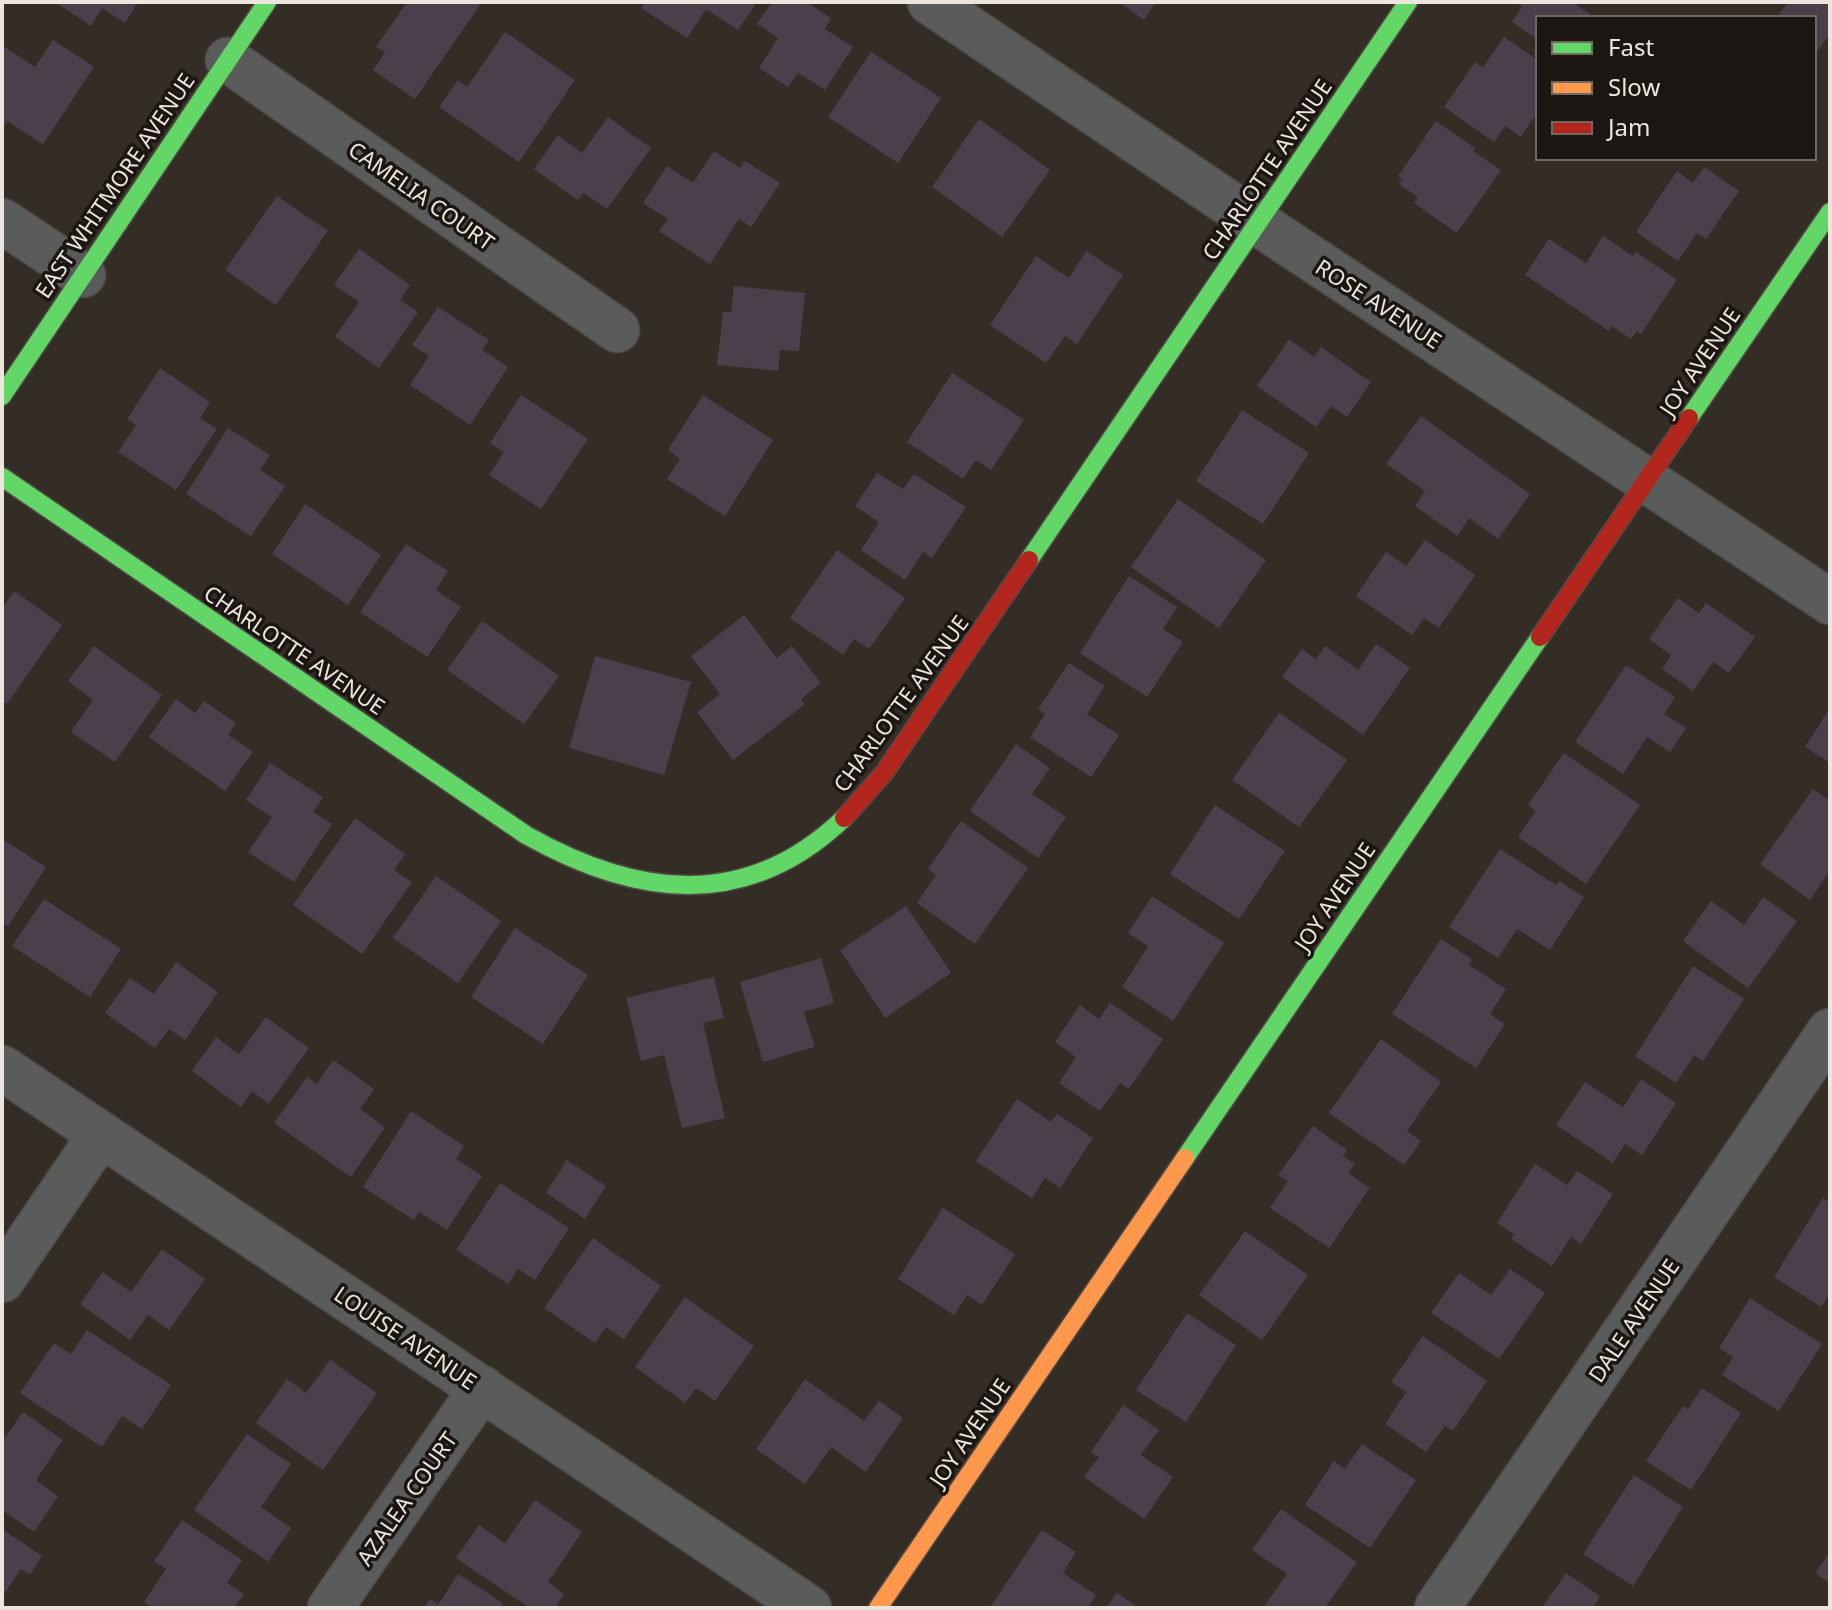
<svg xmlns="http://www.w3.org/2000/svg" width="1832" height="1610" viewBox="0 0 1832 1610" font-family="'Noto Sans',sans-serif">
	<rect width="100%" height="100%" fill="#332d26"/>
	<!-- building -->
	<path fill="#4b3f4b" d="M55,2h83l-13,21 -23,-15 -11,18z
		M407,2h75l-67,97 -42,-29 12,-18 -9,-5z
		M645,2h112l-19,28 -32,-21 -19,29 -46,-30z
		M772,2h35l24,16 -6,11 28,18 -28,43 -27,-17 -10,14 -29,-19 19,-30 -21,-14z
		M1119,2h37l-12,18z
		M1515,2h57l24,16h-58v22l-26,-18 10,-15z
		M1788,2h42v38l-3,-2 -13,17v-37h-37z
		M505,32l70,48 -56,82 -80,-55 19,-27 9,7z
		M1504,37l34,23v36l-4,6 4,3v6l-17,26 -16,-11 -11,16 -50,-35 31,-45 8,5z
		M53,40l41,27 -51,77 -36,-23 -5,9v-85l33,22z
		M871,52l70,46 -43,65 -70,-46z
		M608,117l43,31 -44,61 -23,-16 -6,7 -44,-31 24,-34 24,18z
		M979,119l71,51 -48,67 -70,-50z
		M1436,121l39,27 -2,3 28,19 -44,63 -43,-30 4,-6 -19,-13 3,-5 -4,-3z
		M714,151l26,17 5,-7 35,22 -29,44 -12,-8 -29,45 -51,-33 9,-12 -25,-16 24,-37 26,17z
		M1704,167l35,24 -33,48 -9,-6 -19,28 -42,-29 41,-61 16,12z
		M277,196l51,35 -52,74 -51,-35z
		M1603,236l30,20 3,-4 41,28 -36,54 -4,-3 -6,8 -19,-13 -3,5 -84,-56 24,-36 37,24z
		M359,249l51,36 -10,15 18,12 -39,56 -44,-31 24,-35 -25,-17z
		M1086,251l37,24 -46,69 -12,-8 -19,27 -56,-38 46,-69 33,22z
		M734,286l71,7 -6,58 -19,-1 -2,21 -61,-6 6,-53h8z
		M438,307l51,33 -7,10 26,17 -38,58 -60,-40 19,-29 -17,-11z
		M1289,339l25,18 7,-10 50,35 -24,35 -16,-11 -15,21 -59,-41z
		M160,368l50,34 -10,16 17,11 -41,61 -58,-38 18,-27 -9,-6z
		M952,373l72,47 -33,50 -15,-10 -13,19 -56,-37z
		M521,395l67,44 -47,70 -52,-34 15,-23 -14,-9z
		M703,395l70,45 -48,76 -58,-37 13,-20 -12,-9z
		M1242,410l67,43 -46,71 -67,-43z
		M1421,416l109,78 -32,45 -29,-21 -12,18 -42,-30 10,-15 -39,-27z
		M228,428l42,27 -10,15 25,16 -34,50 -65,-42z
		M877,473l26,16 11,-15 52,33 -34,51 -9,-6 -18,28 -44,-30 18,-28 -24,-16z
		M1178,499l88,61 -47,68 -88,-61z
		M305,504l76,51 -33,50 -76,-51z
		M1425,540l50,35 -36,53 -15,-10 -12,17 -56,-39 30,-44 20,14z
		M406,544l42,27 -12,19 25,17 -34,50 -67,-45z
		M837,550l68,48 -36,51 -15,-10 -11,16 -53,-37z
		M1129,576l48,31 -14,22 20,13 -36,55 -67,-44z
		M14,591l48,34 -55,79 -5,-4v-91z
		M1678,598l21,15 7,-10 49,34 -26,36 -16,-11 -20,29 -31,-22 9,-14 -22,-16z
		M744,615l33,43 15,-12 29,37 -20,16 4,5 -72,56 -36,-48 23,-18 -29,-38z
		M482,621l77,55 -35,48 -77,-54z
		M1376,644l34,24 -47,67 -81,-58 20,-28 14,10 9,-13 33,24z
		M94,646l68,49 -47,67 -44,-30 22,-32 -25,-19z
		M595,656l96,26 -27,93 -95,-27z
		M1069,663l36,23 -18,28 32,21 -28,42 -61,-40 15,-23 -7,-5z
		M1626,665l49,32 -11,17 22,14 -16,24 -23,-15 -24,37 -48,-32z
		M176,699l19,14 9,-12 32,22 -8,12 25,17 -28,39 -76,-54z
		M1830,708v55l-25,-16z
		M1279,713l68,47 -48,67 -67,-47z
		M1016,744l34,24 -18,26 34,23 -28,41 -68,-47z
		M1564,753l76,52 -54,79 -68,-47 18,-26 -8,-6z
		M270,763l53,34 -10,15 19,12 -38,58 -46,-30 24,-35 -26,-17z
		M1813,789l17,12v69l-20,30 -50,-36z
		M1215,805l70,46 -46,68 -69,-45z
		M355,818l50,36 -11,16 18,12 -50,72 -69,-49z
		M961,821l67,47 -53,76 -58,-41 19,-28 -8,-6z
		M2,839l44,28 -38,59 -6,-3z
		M1500,849l56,36 3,-4 25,16 -34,53 -33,-21 -19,29 -49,-31z
		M436,876l65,45 -43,62 -65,-45z
		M1152,896l72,47 -51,78 -51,-34 26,-41 -20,-13z
		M1763,897l34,24 -49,67 -65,-47 28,-40 33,24z
		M44,899l77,50 -31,48 -78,-51z
		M906,906l45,67 -66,45 -45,-68z
		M515,928l73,47 -45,69 -72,-47z
		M1441,939l32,21 -4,5 37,24 -16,25 15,10 -29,44 -84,-54z
		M821,958l13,45 -30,9 11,35 -52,15 -23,-80z
		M176,962l42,30 -33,48 -16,-11 -14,19 -50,-35 25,-35 24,16z
		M1693,966l51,33 -41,62 -9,-6 -18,28 -41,-27z
		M714,977l10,41 -21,5 22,95 -43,10 -18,-73 -23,6 -15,-63z
		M1110,1003l53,36 -34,50 -9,-6 -20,28 -41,-28 17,-26 -21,-15 25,-37 19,14z
		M266,1017l43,31 -40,56 -17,-13 -11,16 -49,-36 24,-34 23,17z
		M1381,1039l60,43 -34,49 14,10 -17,24 -75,-52z
		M333,1060l41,29 -14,20 25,18 -34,50 -77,-54 33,-46 10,7z
		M1641,1079l35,24 -34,52 -17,-11 -12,19 -57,-38 29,-43 38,25z
		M1017,1099l34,23 6,-8 36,24 -33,50 -15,-10 -13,20 -56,-37z
		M411,1111l53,35 -8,13 26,17 -35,54 -28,-18 -5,8 -51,-33z
		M1313,1126l34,24 -4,6 12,8 -7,9 22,15 -41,60 -59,-40 18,-27 -10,-6z
		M567,1160l39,26 -21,33 -39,-26z
		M1535,1164l32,21 10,-14 36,23 -32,50 -10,-7 -19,29 -41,-27 3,-5 -17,-11z
		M500,1183l69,45 -34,52 -17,-11 -10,15 -52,-34z
		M1823,1198l7,5v90l-9,14 -47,-30z
		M943,1208l72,46 -33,51 -15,-10 -13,20 -56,-36z
		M1245,1231l63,44 -46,65 -63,-45z
		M593,1238l68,48 -37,53 -18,-12 -11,16 -51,-35z
		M162,1249l43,30 -36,51 -21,-15 -18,25 -50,-36 23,-32 28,20z
		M1510,1269l35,24 -46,66 -68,-46 28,-40 32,22z
		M685,1297l69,49 -39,55 -19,-13 -11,15 -50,-36z
		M1750,1298l72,46 -43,67 -57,-36 11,-18 -14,-9z
		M1187,1313l49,32 -50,77 -50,-32z
		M87,1330l84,55 -29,44 -20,-13 -20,31 -82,-54 34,-50 17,11z
		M1423,1336l64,45 -34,50 -8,-5 -19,26 -41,-28 21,-32 -15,-10z
		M330,1360l47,33 -54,77 -67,-47 31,-44 19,14z
		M805,1379l59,42 15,-20 24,17 -37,54 -35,-25 -26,37 -49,-35z
		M1702,1388l39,25 -50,77 -45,-29 37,-55 5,3z
		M1123,1405l36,25 -18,25 32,22 -29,42 -60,-42 15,-20 -8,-5z
		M23,1412l40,28 -27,40 22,16 -24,36 -32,-22v-69z
		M247,1434l44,30 -30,43 30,21 -23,34 -74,-52z
		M1362,1444l54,36 -46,68 -65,-43 29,-44 11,8z
		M1634,1475l49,32 -50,79 -50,-32z
		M535,1500l47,32 -34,50 16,12 -9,14h-25l-74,-50 23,-33 26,18z
		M1281,1509l76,53 -32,46h-62l24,-34 -35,-24z
		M182,1520l60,40 -15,23 17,11 -10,14h-81l-9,-6 22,-33 -12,-8z
		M2,1529l40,27 -12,19 -9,-6 -19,28z
		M1042,1530l34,22 -13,21 33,22 -9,13h-94l-2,-2z
		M1830,1552v31l-15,-10z
		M1566,1573l34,23 -7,12h-51z
		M458,1574l45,29 -3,5h-76l6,-9 8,6z
		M1117,1593l22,15h-33z"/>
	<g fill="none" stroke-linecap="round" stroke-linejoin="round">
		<!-- street casing -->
		<g stroke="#504a44" stroke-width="47">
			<path id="street" d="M930,2l328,221 572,379
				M228,60l389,270
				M2,221l81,54
				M2,1068l807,540
				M2,1280l99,-146
				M330,1608l152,-220
				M1437,1608l393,-577"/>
		</g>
		<!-- fast casing -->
		<g stroke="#504a44" stroke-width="21">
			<path id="fast" d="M2,396l265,-394
				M1689,418l141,-206
				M2,477l524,358c110,62 220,77 318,-17
				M1029,560l379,-558
				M1185,1158l355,-521"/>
		</g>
		<!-- slow casing -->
		<g stroke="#504a44" stroke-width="21">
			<path id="slow" d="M878,1608l307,-450"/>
		</g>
		<!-- jam casing -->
		<g stroke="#504a44" stroke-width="21">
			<path id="jam" d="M1540,637l149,-219
				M844,818l40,-45 145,-213"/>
		</g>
		<!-- street -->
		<use href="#street" stroke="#5a5c5b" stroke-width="44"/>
		<!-- fast -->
		<use href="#fast" stroke="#63d668" stroke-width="18"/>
		<!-- slow -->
		<use href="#slow" stroke="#ff974d" stroke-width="18"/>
		<!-- jam -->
		<use href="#jam" stroke="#b3261e" stroke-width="18"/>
	</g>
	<g text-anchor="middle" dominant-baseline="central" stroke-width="7" stroke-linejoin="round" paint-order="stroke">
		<!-- street labels -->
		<g font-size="22" fill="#ece5dd" stroke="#1b1611">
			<text transform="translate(1266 169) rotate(-56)">CHARLOTTE AVENUE</text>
			<text transform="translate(114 185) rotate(-56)">EAST WHITMORE AVENUE</text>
			<text transform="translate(422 195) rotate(35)">CAMELIA COURT</text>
			<text transform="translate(1379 303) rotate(33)">ROSE AVENUE</text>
			<text transform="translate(1699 361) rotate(-56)">JOY AVENUE</text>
			<text transform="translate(295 649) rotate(34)">CHARLOTTE AVENUE</text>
			<text transform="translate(900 703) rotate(-54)">CHARLOTTE AVENUE</text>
			<text transform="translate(1334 896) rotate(-56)">JOY AVENUE</text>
			<text transform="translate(1633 1320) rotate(-56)">DALE AVENUE</text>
			<text transform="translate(406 1337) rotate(34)">LOUISE AVENUE</text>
			<text transform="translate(969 1432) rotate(-56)">JOY AVENUE</text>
			<text transform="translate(406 1498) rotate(-55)">AZALEA COURT</text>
		</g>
	</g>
	<!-- border -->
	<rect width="1832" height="1610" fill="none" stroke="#ece5dd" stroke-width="8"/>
	<!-- legend -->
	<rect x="1536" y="16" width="280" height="144" fill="#1b1611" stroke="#6f6963" stroke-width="2"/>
	<rect x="1552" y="42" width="40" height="12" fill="#63d668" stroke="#6f6963" stroke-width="2"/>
	<text x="1608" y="56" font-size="24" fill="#ece5dd">Fast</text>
	<rect x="1552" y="82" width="40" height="12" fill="#ff974d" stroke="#6f6963" stroke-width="2"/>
	<text x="1608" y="96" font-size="24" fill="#ece5dd">Slow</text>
	<rect x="1552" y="122" width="40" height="12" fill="#b3261e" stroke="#6f6963" stroke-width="2"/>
	<text x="1608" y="136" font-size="24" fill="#ece5dd">Jam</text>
</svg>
